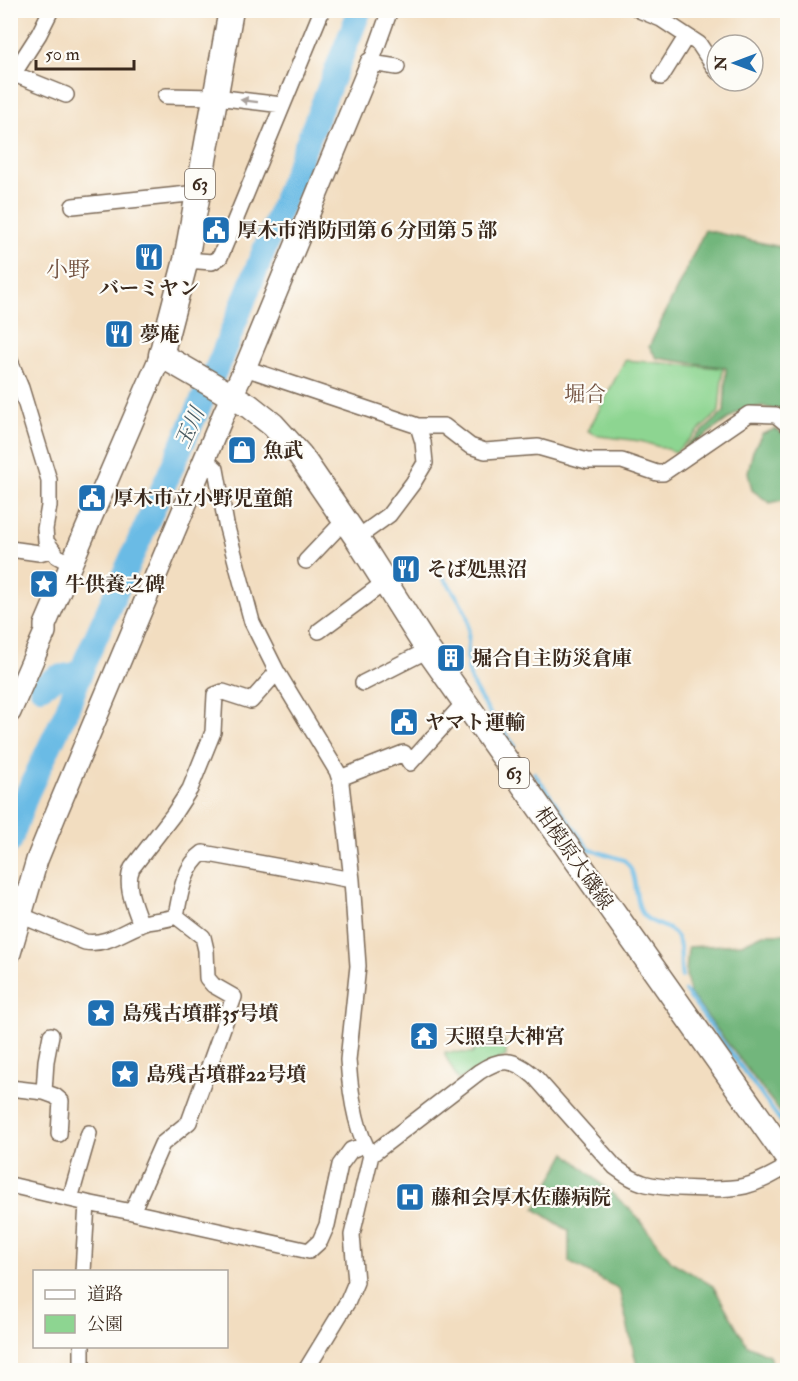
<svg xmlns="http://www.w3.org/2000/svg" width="798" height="1381" viewBox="0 0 798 1381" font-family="'IM FELL Double Pica','Noto Serif JP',serif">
	<rect width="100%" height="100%" fill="#fdfcf7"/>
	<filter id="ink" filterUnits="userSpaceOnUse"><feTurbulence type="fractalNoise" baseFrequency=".0167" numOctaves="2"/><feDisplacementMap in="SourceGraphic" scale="12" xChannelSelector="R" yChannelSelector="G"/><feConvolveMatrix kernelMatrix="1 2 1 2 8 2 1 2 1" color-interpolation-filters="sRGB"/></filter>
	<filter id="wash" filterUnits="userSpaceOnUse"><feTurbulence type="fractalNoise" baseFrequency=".008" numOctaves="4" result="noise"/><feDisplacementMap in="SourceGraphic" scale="24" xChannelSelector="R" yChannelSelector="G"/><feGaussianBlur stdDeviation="1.35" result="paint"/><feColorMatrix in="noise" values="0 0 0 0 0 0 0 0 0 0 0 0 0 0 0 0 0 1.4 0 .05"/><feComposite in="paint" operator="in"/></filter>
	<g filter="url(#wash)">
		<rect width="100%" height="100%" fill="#f2ddc0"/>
		<!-- green -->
		<path fill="#8dd591" stroke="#648058" stroke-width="1.5" d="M625,360l98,8 -4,44 -43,40 -36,-11 -41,-5 -11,-5z
			M504,1041v6h2v9l-48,24 -13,-25v-3l28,1v-3l12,-1v-3z"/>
		<!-- forest -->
		<path fill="#72b67b" stroke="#56704c" stroke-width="1.5" d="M787,228v185l-25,-7 -24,6 -54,39v-3l40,-36 2,-44 -69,-10 -8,-11 56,-117 75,17z
			M775,429l12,7v63l-17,4 -18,-13 -4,-18 5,-21 9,-17z
			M763,934h24v187l-97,-127 -4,-20 2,-27 54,-3z
			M566,1153l67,59 39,50 41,24 34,59 22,10 5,15h-136l-19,-81 -50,-27v-31l-34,-22z"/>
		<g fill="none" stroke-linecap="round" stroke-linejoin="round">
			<!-- stream -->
			<path stroke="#6abbe5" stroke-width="4" d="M434,564c9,14 31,40 34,56 3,20 -5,38 3,60 10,24 28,45 44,66
				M534,773l55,76 35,11c15,13 9,37 18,53 9,14 29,10 36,27 5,11 1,25 4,37
				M685,991l103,140"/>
			<!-- river -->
			<path stroke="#6abbe5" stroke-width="24" d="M41,687l16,-10 24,-4
				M10,842l17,-48 40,-84 19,-51 135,-301 139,-348"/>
		</g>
	</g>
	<g filter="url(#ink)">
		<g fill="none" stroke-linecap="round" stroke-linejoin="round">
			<!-- street casing -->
			<g stroke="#7b6957" stroke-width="18">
				<path id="street" d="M390,10l-19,53 26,4
					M639,10l22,9 38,25 18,27
					M14,74l52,21
					M661,77l25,-40
					M10,79l29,-45 12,-24
					M166,96l50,1 66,8
					M73,206l125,-13
					M186,260l26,2 8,-5 102,-247
					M10,361l11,27 28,92v26l-4,23 1,12 11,15 14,8
					M245,368l173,58 5,16 2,21 -12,20 -24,32 -32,23
					M418,426h26l26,20 15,5 53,-4 49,14h35l35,12h6l86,-59 27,1 12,10
					M206,460l10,9 10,55 26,98 25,50 60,99 4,12 11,97 6,86 -10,94c2,29 7,71 23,95l108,-83c22,-15 35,-14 56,5l80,90c8,6 17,13 28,16 20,6 82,8 102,3 16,-4 29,-12 43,-20
					M10,549l29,4 11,-3
					M306,561l38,-40
					M319,631l66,-49
					M363,683l65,-33
					M340,778l64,-25 6,10 54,-60
					M20,915l65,27c23,4 42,-14 63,-20 10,-2 19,-2 28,-6 4,-21 8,-50 27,-63l149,27
					M141,925c-6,-18 -17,-39 -9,-57l41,-53 17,-26 23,-57 2,-37 8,-3 28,9 26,-29
					M51,1035l-5,26 -2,31 11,4 6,5 -2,33
					M10,1088l34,4
					M10,1185l77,18 -4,69
					M70,1199l19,-66
					M87,1203l45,9 30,-68 27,-22 45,-125 -21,-12 -6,-7 -1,-28 -3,-13 -27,-21
					M132,1212l177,39 11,-10 7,-16 13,-60 11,-15 13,-5
					M82,1346v24
					M306,1370l42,-69 8,-19 -4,-47 19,-80"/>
			</g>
			<!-- secondary casing -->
			<g stroke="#7b6957" stroke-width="24">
				<path id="secondary" d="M10,712l35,-80v-7l116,-270
					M10,953l27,-93 20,-49 167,-398 21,-45 126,-305"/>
			</g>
			<!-- primary casing -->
			<g stroke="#7b6957" stroke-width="27">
				<path id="primary" d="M231,10l-45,250 -25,95 88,51 24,19 27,30 57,83 71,112 360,509"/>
			</g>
			<!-- street -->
			<use href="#street" stroke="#fff" stroke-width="15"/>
			<!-- secondary -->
			<use href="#secondary" stroke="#fff" stroke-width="21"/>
			<!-- primary -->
			<use href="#primary" stroke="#fff" stroke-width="24"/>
		</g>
		<!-- one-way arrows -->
		<defs><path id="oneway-solid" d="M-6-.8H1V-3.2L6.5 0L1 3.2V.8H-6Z" transform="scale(1.5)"/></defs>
		<use fill="#a79f9a" href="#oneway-solid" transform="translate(249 101) rotate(-173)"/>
	</g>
	<!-- icons -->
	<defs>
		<g id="civic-square" transform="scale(1.5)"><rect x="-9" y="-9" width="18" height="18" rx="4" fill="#1f6fb2" stroke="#fdfcf7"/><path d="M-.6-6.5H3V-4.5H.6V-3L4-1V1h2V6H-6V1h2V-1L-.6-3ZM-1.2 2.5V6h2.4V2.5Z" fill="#fff"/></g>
		<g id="restaurant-square" transform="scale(1.5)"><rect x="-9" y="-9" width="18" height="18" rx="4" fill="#1f6fb2" stroke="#fdfcf7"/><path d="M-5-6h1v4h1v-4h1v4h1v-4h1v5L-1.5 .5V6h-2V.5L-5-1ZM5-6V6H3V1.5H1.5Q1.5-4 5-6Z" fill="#fff"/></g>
		<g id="shop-square" transform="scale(1.5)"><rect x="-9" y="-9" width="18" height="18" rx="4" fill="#1f6fb2" stroke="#fdfcf7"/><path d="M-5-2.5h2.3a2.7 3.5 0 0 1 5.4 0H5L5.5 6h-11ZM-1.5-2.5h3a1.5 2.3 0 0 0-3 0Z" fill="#fff"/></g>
		<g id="sight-square" transform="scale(1.5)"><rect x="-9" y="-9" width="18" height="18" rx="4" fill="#1f6fb2" stroke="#fdfcf7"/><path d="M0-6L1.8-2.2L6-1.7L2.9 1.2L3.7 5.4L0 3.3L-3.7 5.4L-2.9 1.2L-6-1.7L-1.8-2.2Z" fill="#fff"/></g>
		<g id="building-square" transform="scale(1.5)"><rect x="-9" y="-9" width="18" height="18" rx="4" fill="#1f6fb2" stroke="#fdfcf7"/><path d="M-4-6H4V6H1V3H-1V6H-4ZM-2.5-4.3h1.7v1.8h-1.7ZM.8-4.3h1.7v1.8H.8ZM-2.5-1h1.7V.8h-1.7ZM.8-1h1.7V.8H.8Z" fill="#fff"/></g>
		<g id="temple-square" transform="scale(1.5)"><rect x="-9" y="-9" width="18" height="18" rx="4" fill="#1f6fb2" stroke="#fdfcf7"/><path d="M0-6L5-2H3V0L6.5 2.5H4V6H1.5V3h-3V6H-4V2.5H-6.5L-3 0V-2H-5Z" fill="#fff"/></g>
		<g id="hospital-square" transform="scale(1.5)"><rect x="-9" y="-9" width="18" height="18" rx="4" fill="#1f6fb2" stroke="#fdfcf7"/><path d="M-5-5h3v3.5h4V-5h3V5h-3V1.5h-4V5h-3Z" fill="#fff"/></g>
	</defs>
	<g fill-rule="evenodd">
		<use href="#civic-square" x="216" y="230"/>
		<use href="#restaurant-square" x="149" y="257"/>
		<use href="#restaurant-square" x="119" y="334"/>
		<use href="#shop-square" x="242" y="450"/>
		<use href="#civic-square" x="92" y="498"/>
		<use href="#restaurant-square" x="406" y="569"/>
		<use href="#sight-square" x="44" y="584"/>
		<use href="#building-square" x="451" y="658"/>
		<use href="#civic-square" x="404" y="722"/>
		<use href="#sight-square" x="101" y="1013"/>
		<use href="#temple-square" x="424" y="1036"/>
		<use href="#sight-square" x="125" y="1074"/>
		<use href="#hospital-square" x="410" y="1197"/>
	</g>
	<g text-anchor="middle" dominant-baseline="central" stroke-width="4.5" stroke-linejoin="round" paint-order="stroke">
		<!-- shield labels -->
		<g fill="#fdfcf7" stroke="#75695f" stroke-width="1.5">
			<rect x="185" y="169" width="30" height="30" rx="4.5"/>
			<rect x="499" y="758" width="30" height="30" rx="4.5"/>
		</g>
		<g font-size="18" font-weight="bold" fill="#3b2a1e">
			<text x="200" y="184">63</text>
			<text x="514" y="773">63</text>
		</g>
		<!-- poi labels -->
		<g font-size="20" font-weight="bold" fill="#3b2a1e" stroke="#fdfcf7" text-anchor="start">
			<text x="237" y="230">厚木市消防団第６分団第５部</text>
			<text x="149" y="288" text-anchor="middle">バーミヤン</text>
			<text x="140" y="334">夢庵</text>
			<text x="263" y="450">魚武</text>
			<text x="113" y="498">厚木市立小野児童館</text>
			<text x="427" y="569">そば処黒沼</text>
			<text x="65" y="584">牛供養之碑</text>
			<text x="472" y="658">堀合自主防災倉庫</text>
			<text x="425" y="722">ヤマト運輸</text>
			<text x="122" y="1013">島残古墳群35号墳</text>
			<text x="445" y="1036">天照皇大神宮</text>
			<text x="146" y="1074">島残古墳群22号墳</text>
			<text x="431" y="1197">藤和会厚木佐藤病院</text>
		</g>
		<!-- street labels -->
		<g font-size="20" fill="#3b2a1e" stroke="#fdfcf7">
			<text transform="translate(574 858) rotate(55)">相模原大磯線</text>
		</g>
		<!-- neighbourhood labels -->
		<g font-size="21" fill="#735240" stroke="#fdfcf7">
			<text x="585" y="394">堀合</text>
		</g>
		<!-- water labels -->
		<g font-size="21" font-style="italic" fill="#4b5d64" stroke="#fdfcf7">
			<text transform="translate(190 428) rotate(-66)">玉川</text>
		</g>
		<!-- quarter labels -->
		<g font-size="22" fill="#735240" stroke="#fdfcf7">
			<text x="68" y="270">小野</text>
		</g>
	</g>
	<!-- margin -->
	<rect width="798" height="1381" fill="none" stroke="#fdfcf7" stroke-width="36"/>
	<!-- legend -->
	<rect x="33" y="1270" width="195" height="78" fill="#fdfcf7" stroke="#afa8a0" stroke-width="1.5"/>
	<rect x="45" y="1290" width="30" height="9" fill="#ffffff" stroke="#afa8a0" stroke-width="1.5"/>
	<text x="87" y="1300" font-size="18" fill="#3b2a1e">道路</text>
	<rect x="45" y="1315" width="30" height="18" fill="#8dd591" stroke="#afa8a0" stroke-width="1.5"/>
	<text x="87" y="1330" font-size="18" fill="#3b2a1e">公園</text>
	<!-- north arrow -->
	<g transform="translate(735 63) rotate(270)"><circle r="28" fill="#fdfcf7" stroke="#afa8a0" stroke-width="1.5"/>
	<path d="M0-4.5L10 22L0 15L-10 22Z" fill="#1f6fb2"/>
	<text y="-9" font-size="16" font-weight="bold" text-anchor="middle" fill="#3b2a1e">N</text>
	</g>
	<!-- scale -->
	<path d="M36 60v9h98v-9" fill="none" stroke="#3b2a1e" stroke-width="3"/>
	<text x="45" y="60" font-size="18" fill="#3b2a1e" stroke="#fdfcf7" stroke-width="4.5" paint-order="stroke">50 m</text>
</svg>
